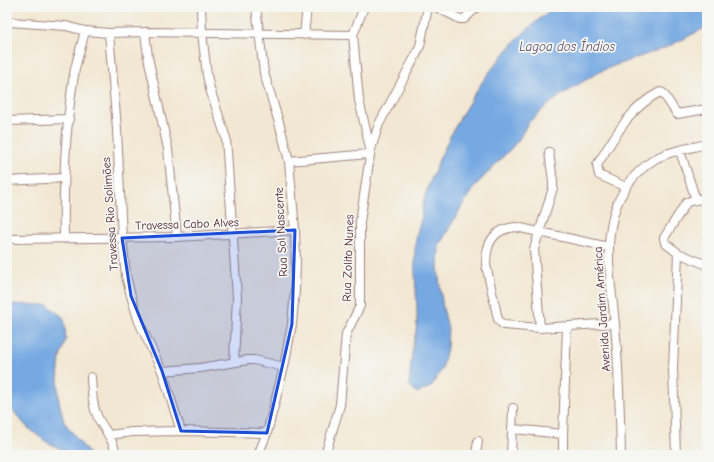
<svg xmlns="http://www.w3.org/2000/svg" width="714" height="462" viewBox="0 0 714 462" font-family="'Comic Neue',sans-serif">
	<rect width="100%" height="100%" fill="#f6f6f2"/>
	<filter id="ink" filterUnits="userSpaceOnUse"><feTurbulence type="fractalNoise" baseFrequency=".025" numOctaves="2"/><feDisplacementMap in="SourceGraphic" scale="8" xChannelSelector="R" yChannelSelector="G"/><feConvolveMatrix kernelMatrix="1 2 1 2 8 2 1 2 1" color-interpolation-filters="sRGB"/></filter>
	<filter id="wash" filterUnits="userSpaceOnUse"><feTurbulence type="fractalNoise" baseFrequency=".012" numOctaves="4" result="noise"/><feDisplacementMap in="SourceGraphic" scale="16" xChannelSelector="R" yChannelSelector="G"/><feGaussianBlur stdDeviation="0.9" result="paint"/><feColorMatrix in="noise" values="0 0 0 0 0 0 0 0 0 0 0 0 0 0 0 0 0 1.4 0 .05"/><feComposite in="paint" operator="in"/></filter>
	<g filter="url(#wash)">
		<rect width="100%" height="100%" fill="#f2e7d2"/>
		<!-- water -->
		<path fill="#76a9e2" stroke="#606486" d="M555,7h152v20l-42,21 -49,17 -19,8 -37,23 -17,13 -15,14 -10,18 -43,45 -12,18 -24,42 -1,21 2,20 3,21 5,20 -1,20 -5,21 -11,18 -14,6 -8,-8c1,-13 2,-26 4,-39 1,-8 4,-16 4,-24 1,-27 -5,-54 -1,-81 0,-7 3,-14 5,-21 1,-7 1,-14 3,-21 24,-71 69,-149 131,-192z
			M7,304l41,1 16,13 2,21 -6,19 -2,21 1,22 5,21 26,33h-18l-27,-14 -18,-14 -20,-23z"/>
	</g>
	<g filter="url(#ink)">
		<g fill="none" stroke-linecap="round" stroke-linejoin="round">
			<!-- minor casing -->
			<g stroke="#9e837e" stroke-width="10">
				<path id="minor" d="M201,7l1,26 5,42 3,14 16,49 11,159 -3,65
					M256,7l8,66 16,53 9,35 6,69 1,33 -1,27 -3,34 -8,43 -17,66 -9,22
					M364,7l-11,28 6,65 11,48
					M436,7l24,12h4l13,-12
					M7,26l3,-4 56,4 19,5 24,2 36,-1 208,3
					M145,32l3,25 20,92 9,88
					M109,33l8,96 5,109 4,38 5,20 8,26 23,49 19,60
					M304,35l3,-28
					M7,121l62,-2
					M680,151l16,49
					M289,161l80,-7
					M7,181l57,-3
					M626,187l-27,-12 -2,-10c17,-27 33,-58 63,-73l3,1 14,21 30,-5
					M707,198l-17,3 -4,2 -22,35 1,5 13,10 29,12
					M7,239l170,-2 118,-7
					M64,239c-1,-56 1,-114 11,-170 3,-13 7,-25 10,-38
					M609,247l-93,-20c-23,2 -30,16 -30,38l12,54 2,3 4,3 36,3 75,-5
					M540,328l-6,-79 19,-61v-7l-4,-29
					M162,371l38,-3 48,-8h6l30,7
					M91,377c1,14 1,28 7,41 7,13 16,22 18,37
					M513,429l50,5
					M109,435l23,-3 49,-1 86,2
					M325,455l15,-50 6,-71 14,-28v-84l11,-73 8,-25 37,-69 4,-9 8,-39
					M476,455l2,-14
					M511,455l2,-47
					M563,455v-21l4,-107
					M621,455c-1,-44 -2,-87 -6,-130 -3,-36 -11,-73 -2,-108 6,-24 21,-45 42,-58 13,-8 36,-11 52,-15
					M676,455l-3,-87 5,-115"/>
			</g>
			<!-- minor -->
			<use href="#minor" stroke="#fff" stroke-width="8"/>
		</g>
	</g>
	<!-- marked area -->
	<path fill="#1d4ed8" fill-opacity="0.2" stroke="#1d4ed8" stroke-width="3" stroke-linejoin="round" d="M295,230l-3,94 -25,109 -86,-2 -19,-60 -31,-75 -9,-58z"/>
	<g text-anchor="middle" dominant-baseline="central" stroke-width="3.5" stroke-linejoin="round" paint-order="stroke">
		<!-- street labels -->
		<g font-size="12" fill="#4a1f2b" stroke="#f6f6f2">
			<text transform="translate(110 214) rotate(-94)">Travessa Rio Solimões</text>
			<text transform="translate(187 224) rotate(-2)">Travessa Cabo Alves</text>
			<text transform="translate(281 232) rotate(-93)">Rua Sol Nascente</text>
			<text transform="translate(348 258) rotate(-88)">Rua Zolito Nunes</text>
			<text transform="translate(602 309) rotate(-94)">Avenida Jardim América</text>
		</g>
		<!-- water labels -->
		<g font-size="13" font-style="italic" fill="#594f6b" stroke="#f6f6f2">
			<text x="567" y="46">Lagoa dos Índios</text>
		</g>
	</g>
	<!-- margin -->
	<rect width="714" height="462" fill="none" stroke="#f6f6f2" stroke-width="24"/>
</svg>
